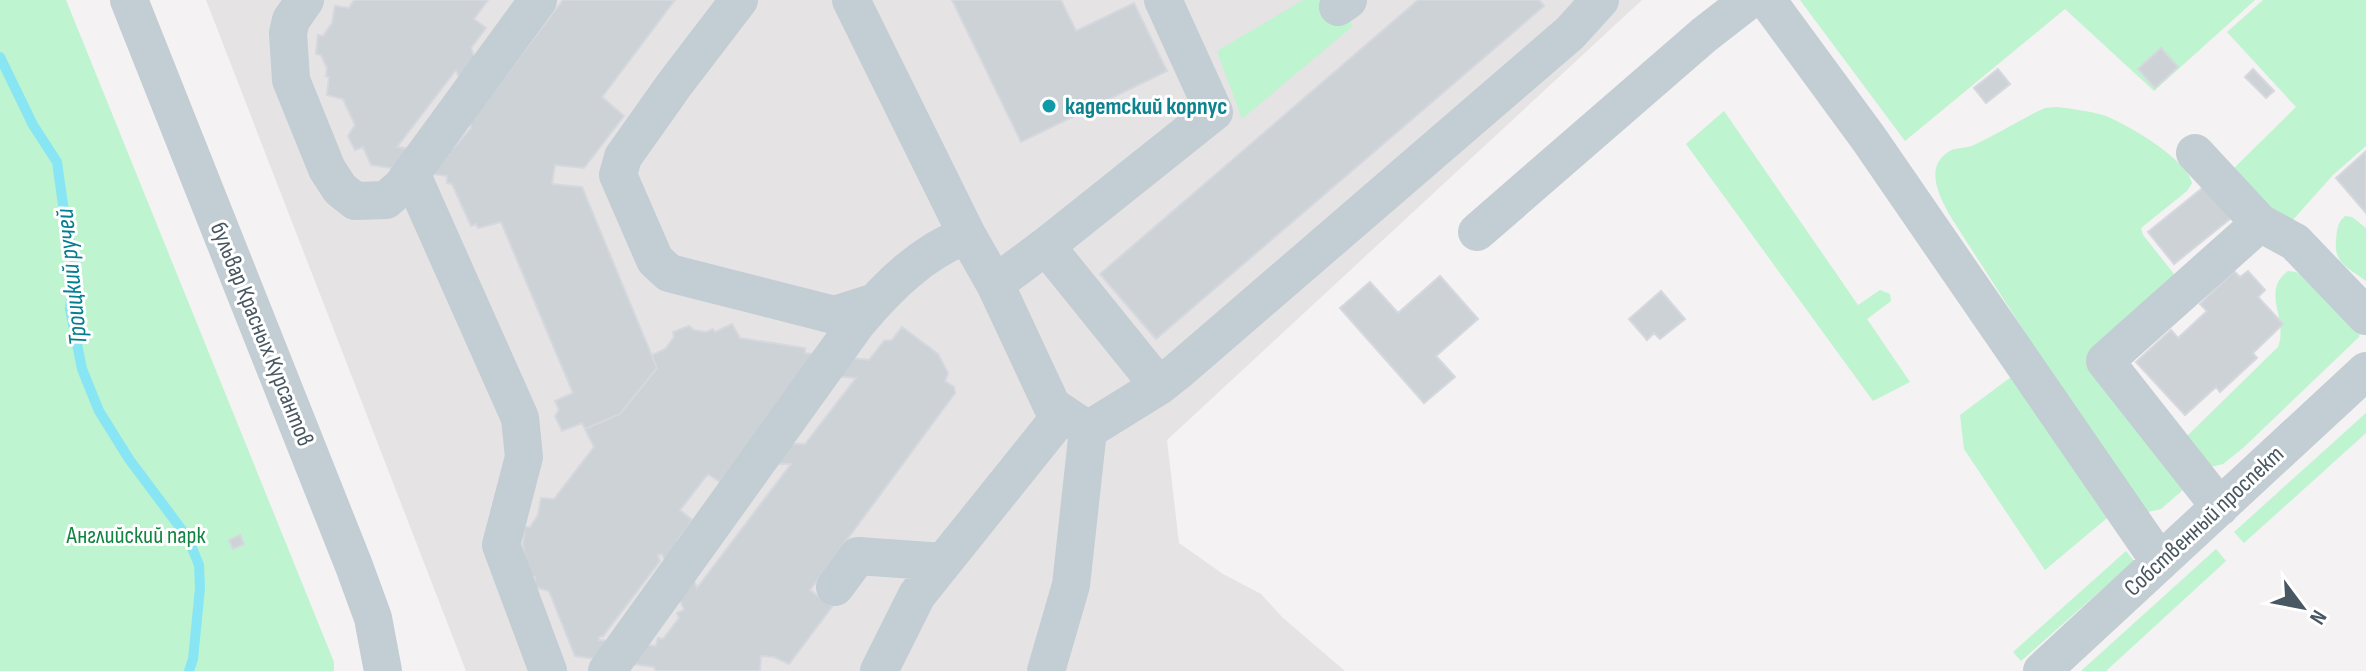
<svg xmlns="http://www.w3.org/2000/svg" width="2366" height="671" viewBox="0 0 2366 671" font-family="'Sofia Sans Condensed',sans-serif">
	<rect width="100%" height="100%" fill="#f4f2f2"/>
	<!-- education -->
	<path fill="#e5e3e4" d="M206,0h1436l-475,440 12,103 44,31 38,20 22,24 62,53h-879z"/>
	<!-- green -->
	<path fill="#bef4cf" d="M0,0h66l268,662v9h-334z
		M1303,0h30l20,26 -111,93 -25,-68z
		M1800,0h455l-101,91 -89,-82 -160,132z
		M2263,0h103v146l-33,29 -42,47 -26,-8 -36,-41 67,-66 -69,-75z
		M2057,107c16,2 33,4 49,9 22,9 81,43 86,67l-5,8 -46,37 2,7 35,44 -62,83 68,127 -23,20 -13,3 -39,-49 -155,-241c-12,-20 -33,-55 -4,-71 7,-4 16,-2 24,-6 24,-11 47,-26 71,-37z
		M1724,111l134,194 22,-15 10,4 1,7 -24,18 43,63 -37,19 -187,-257z
		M2345,216l7,1 14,11v53c-17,-13 -32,-17 -30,-40 1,-11 1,-18 9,-25z
		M2288,271l8,1 8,5 56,53 -1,7 -116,111 -20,16 -17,4 -21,-30 93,-91c11,-28 -18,-55 10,-76z
		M2011,377l96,141 -62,52 -81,-121 -4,-34z
		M2366,413v20l-122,110 -10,-11z
		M2216,549l10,12 -120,110h-25z
		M2126,551l8,10 -113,100 -8,-9z"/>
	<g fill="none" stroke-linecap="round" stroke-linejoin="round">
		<!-- stream -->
		<path stroke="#88e6f4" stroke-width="10" d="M0,57l33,68 24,37 10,71 8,22 -5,54 12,60 17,42 30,48 59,79 11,27 1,23 -7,71 -4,12"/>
	</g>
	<!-- building -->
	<path fill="#cdd2d6" stroke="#d5d8de" stroke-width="2" fill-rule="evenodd" d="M354,0h134l-14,19 12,9 -15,20 19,48 73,-96h112l-73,97 22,19 -40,52 -29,-3 -3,19 30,3 75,181 -37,46 -35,15 -3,-6 -20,8 -7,-15 4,-6 -4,-9 18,-8 -72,-171 -23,6 -2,-4 -5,2 -19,-42 -5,-1v-7l-76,-11 -8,-18 -8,3 -7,-14 7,-11 -12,-26 -16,-4 2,-18 -3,-1 1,-8 -6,-13 -5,-1 2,-19 5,1 9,-13 3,-17 14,2zM456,70l19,48 -5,3 1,7 -16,19h-5l-1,7 -52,-7z
		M952,0h109l15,31 58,-28 33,68 -146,71z
		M1418,0h121l5,6 -388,333 -56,-65z
		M2161,48l17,19 -23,21 -17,-19z
		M1998,69l12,15 -24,19 -12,-15z
		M2253,69l21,22 -8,7 -21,-21z
		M2366,151v62l-30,-35z
		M2210,182l26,32 -62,50 -26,-32z
		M2234,271l6,6 8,-6 17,19 -7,7 25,27 -30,29 4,5 -37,34 -4,-5 -31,28 -49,-53 35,-32 7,8 29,-27 -7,-7z
		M1440,276l38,43 -42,37 19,21 -31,26 -84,-95 30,-26 28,31z
		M1661,291l24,28 -25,20 -6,-6 -7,7 -18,-21z
		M732,324l8,14 65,10v5l64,7 15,-19 8,-1 10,-13 36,27 10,19 -3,8 9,6 1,6 -145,197 22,17 -43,57 -15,-7 -13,-1 -1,15h-104l-2,-4 -79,-11 -26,-65 -15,-4 1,-10h-7l-5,-32 2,-18h5l8,-12 3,-17 13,1 40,-52 -9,-18 35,-15 37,-46 -5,-13 13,-6 9,-12 -1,-5 16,-6 5,4 12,2 7,-3 2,3zM803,373l53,5 -51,66 -53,-1zM736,463l55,1 -94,124 -20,-47 15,-21 -12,-10 28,-36 12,8zM662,554l22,56 -7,3 2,5 -16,21 -5,-1 -2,8 -57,-6v-3l4,-1 57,-75 -2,-6z
		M240,535l4,9 -11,5 -4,-9z"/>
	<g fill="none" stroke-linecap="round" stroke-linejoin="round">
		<!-- minor -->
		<path stroke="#c2cdd4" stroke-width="38" d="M129,0l225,566 19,52 10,53
			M305,0l-14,20 -3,13 3,47 36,89 13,20 15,12 31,-1 16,-14 136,-186
			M739,0l-65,85 -51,72 -5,18 37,85 14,13 165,42 41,-13
			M851,0l116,235 28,49 57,122 36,24
			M1767,0l102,139 291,423
			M1338,7l10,-7
			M2195,153l65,70
			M411,173l109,245 4,39 -23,88 47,126
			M1477,232l227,-197 45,-35
			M1046,246l113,140
			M995,284l51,-38 168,-134 -51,-112
			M1088,430l71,-44 19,-15 392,-338 30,-33
			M2220,507l-115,-146 155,-138 35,19 71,74
			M835,587l23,-31 85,6
			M607,671l250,-348c30,-36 66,-72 110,-88
			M879,671l38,-76 146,-182
			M1046,671l25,-86 17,-155
			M2042,671l324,-300"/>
	</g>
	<!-- markers -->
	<circle fill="#0f9aa8" stroke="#fff" stroke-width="3" cx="1049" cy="106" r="8"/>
	<g text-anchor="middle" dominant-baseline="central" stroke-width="6" stroke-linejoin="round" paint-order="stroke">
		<!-- culture labels -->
		<g font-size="24" font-weight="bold" fill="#0d838f" stroke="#fff" text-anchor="start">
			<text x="1065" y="106">кадетский корпус</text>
		</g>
		<!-- street labels -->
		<g font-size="24" fill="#485761" stroke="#fff">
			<text transform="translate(262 334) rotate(68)">бульвар Красных Курсантов</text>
			<text transform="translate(2204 521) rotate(-43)">Собственный проспект</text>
		</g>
		<!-- park labels -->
		<g font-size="24" fill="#108541" stroke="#fff">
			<text x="136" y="535">Английский парк</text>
		</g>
		<!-- water labels -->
		<g font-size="26" font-style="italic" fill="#047e91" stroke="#fff">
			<text transform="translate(72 277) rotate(-96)">Троицкий ручей</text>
		</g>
	</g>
	<!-- north arrow -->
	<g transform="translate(2302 607) rotate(122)" stroke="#ffffff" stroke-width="6" paint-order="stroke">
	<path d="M0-6L14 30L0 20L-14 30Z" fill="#485761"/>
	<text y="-12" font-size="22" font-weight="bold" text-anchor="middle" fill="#485761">N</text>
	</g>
</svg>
